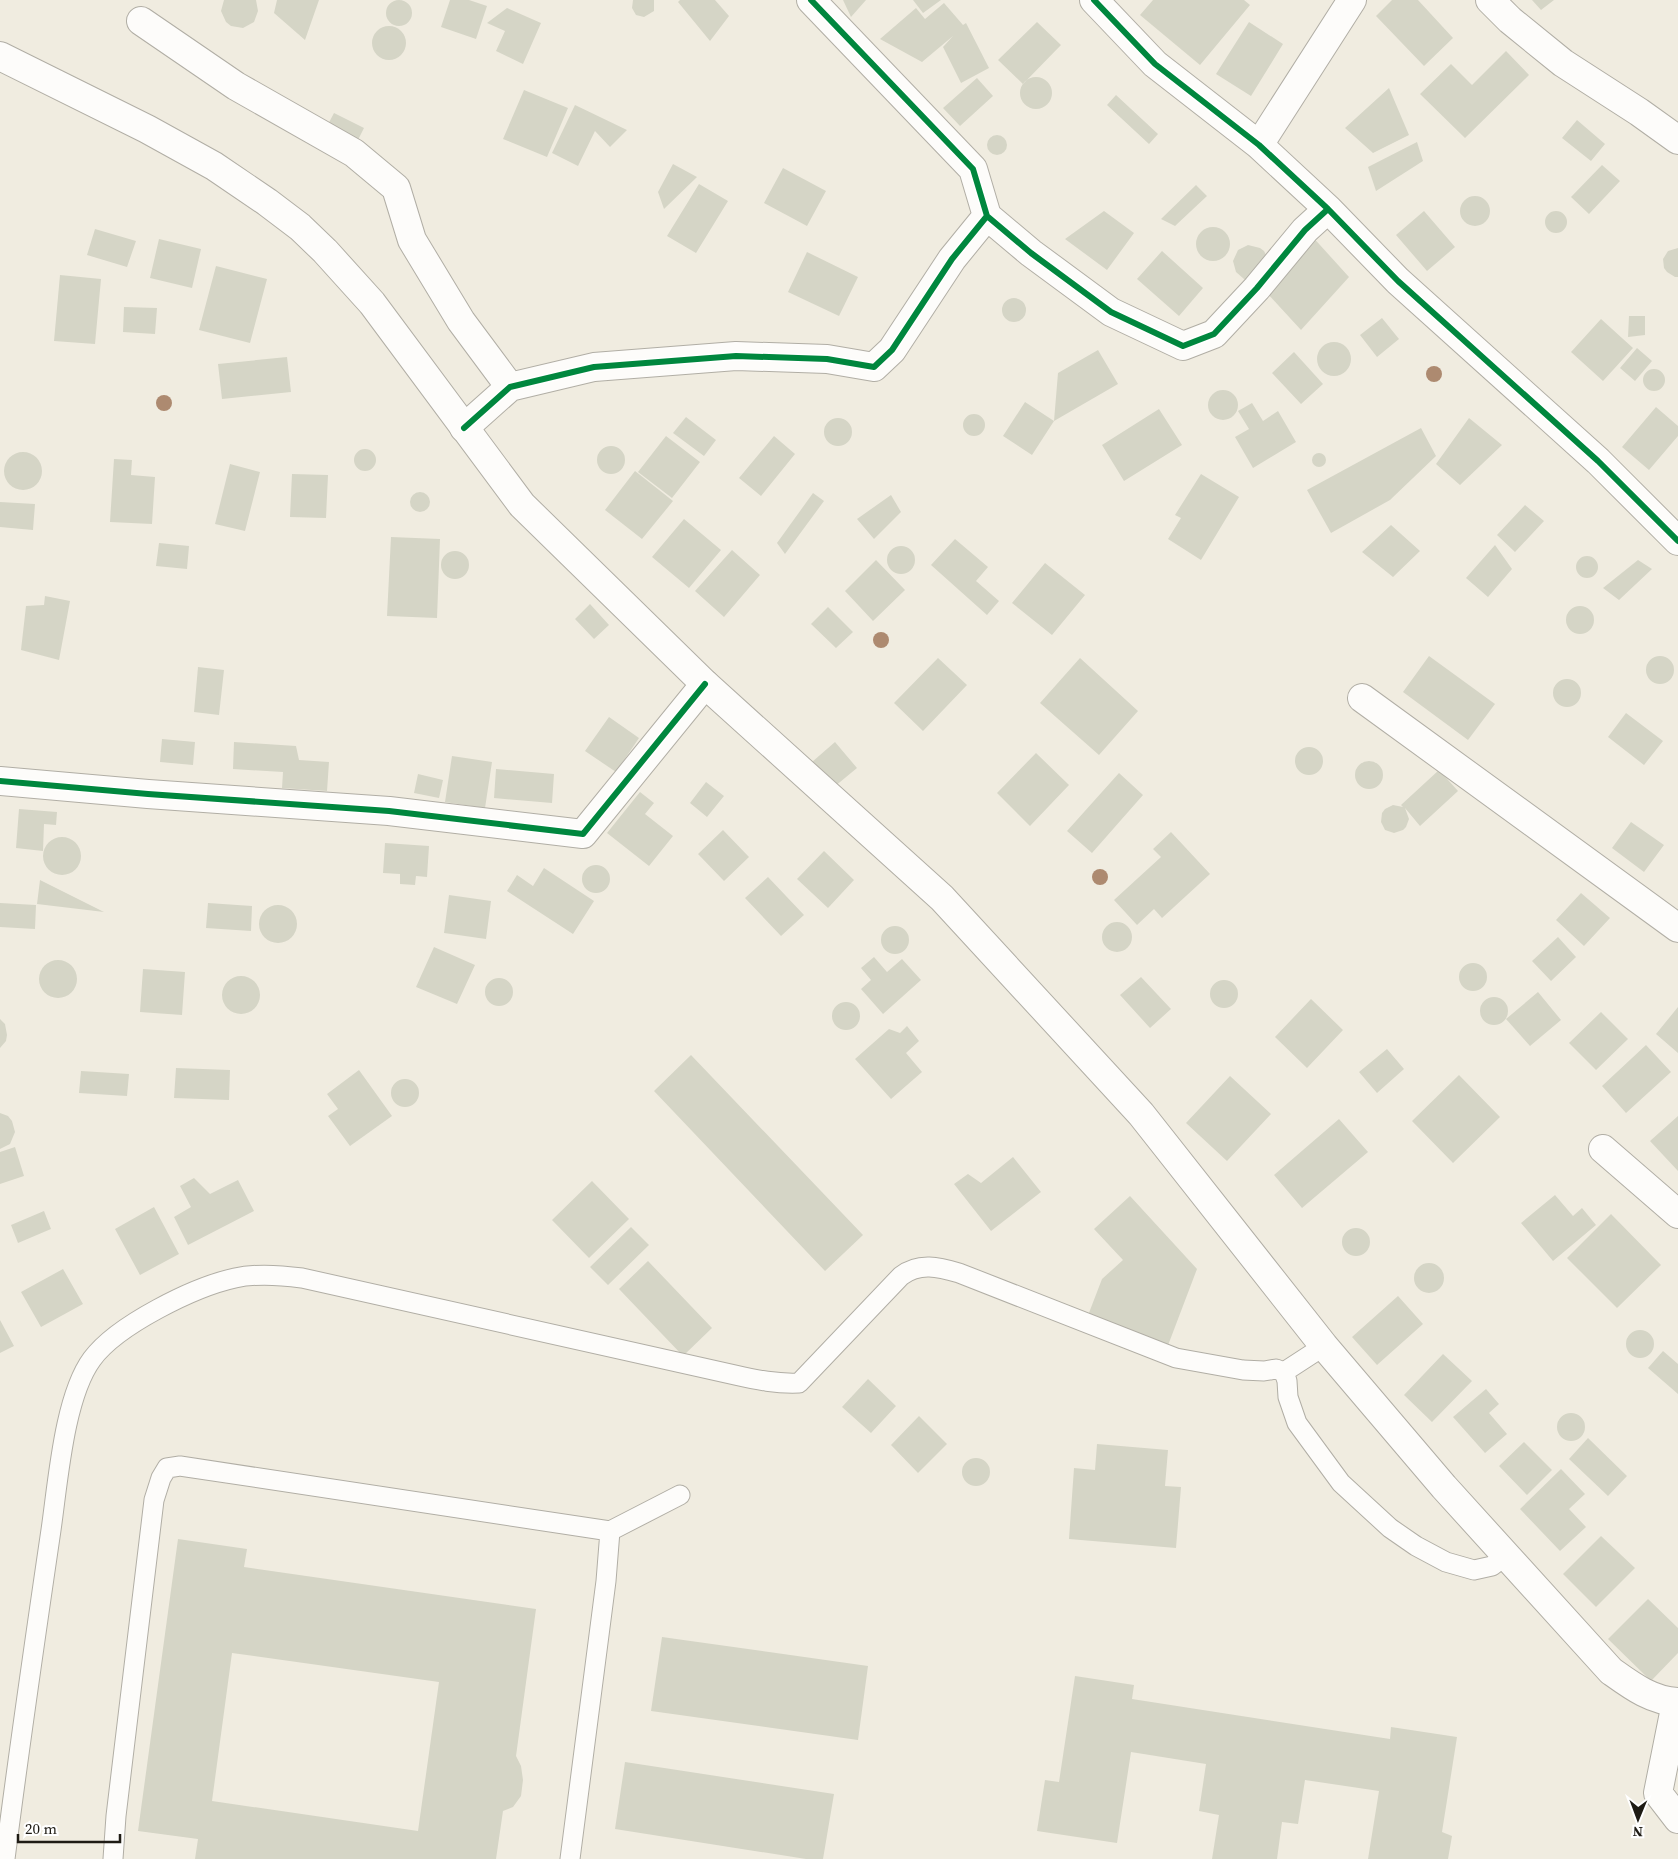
<svg xmlns="http://www.w3.org/2000/svg" width="1678" height="1859" viewBox="0 0 1678 1859" font-family="'Source Serif 4',serif">
	<rect width="100%" height="100%" fill="#f0ece0"/>
	<!-- building -->
	<path fill="#d5d5c6" fill-rule="evenodd" d="M224,0h32l2,11 -4,11 -11,6 -12,-2 -5,-4 -5,-11z
		M277,0h42l-14,40 -31,-27z
		M450,0h19l18,6 -11,33 -35,-12z
		M633,0h21v11l-10,6 -8,-2 -4,-7z
		M680,0h35l14,16 -19,25 -32,-39z
		M843,0h23l-15,17z
		M913,0h28l-18,13z
		M1153,0h91l6,5 -50,60 -60,-50z
		M1392,0h26l35,38 -29,28 -48,-50z
		M1532,0h22l-13,10z
		M386 13a13 13 0 1 1 26 0a13 13 0 1 1-26 0Z
		M944,3l19,22 3,-2 23,45 -28,15 -18,-36 10,-11 -31,26 -42,-23 36,-31 9,11z
		M507,8l34,15 -18,41 -27,-13 9,-20 -18,-8z
		M1037,22l24,23 -38,39 -25,-24z
		M1249,22l34,22 -32,52 -35,-22z
		M372 43a17 17 0 1 1 34 0a17 17 0 1 1-34 0Z
		M1506,51l23,24 -64,63 -45,-44 31,-30 21,21z
		M1020 93a16 16 0 1 1 32 0a16 16 0 1 1-32 0Z
		M977,78l16,18 -33,30 -17,-18z
		M1389,88l20,47 -36,18 -28,-25z
		M524,90l44,18 -21,49 -44,-18z
		M1116,95l42,39 -9,10 -42,-39z
		M575,105l52,25 -17,17 -15,-16 -17,35 -26,-13z
		M334,113l30,15 -8,16 -31,-14z
		M1577,120l28,24 -14,17 -29,-23z
		M987 145a10 10 0 1 1 20 0a10 10 0 1 1-20 0Z
		M1417,142l6,19 -47,30 -8,-24z
		M673,164l24,13 -33,32 -6,-17z
		M1602,165l18,16 -31,33 -18,-17z
		M783,168l43,23 -19,35 -43,-23z
		M699,184l29,17 -32,52 -29,-17z
		M1196,185l11,11 -32,30 -14,-7z
		M1460 211a15 15 0 1 1 30 0a15 15 0 1 1-30 0Z
		M1545 222a11 11 0 1 1 22 0a11 11 0 1 1-22 0Z
		M1104,211l30,22 -27,37 -42,-31z
		M1424,211l31,36 -28,24 -31,-36z
		M1196 244a17 17 0 1 1 34 0a17 17 0 1 1-34 0Z
		M95,229l41,12 -9,26 -40,-12z
		M1310,234l39,43 -48,53 -35,-38z
		M159,239l42,10 -9,39 -42,-10z
		M1248,245l12,3 4,3 3,6 -17,22h-6l-8,-7 -3,-11 5,-11z
		M1678,248v29h-3l-8,-5 -3,-4 -1,-9 5,-8z
		M1162,251l41,37 -24,28 -42,-37z
		M807,252l51,25 -19,39 -51,-24z
		M216,266l51,13 -17,64 -51,-13z
		M60,275l41,4 -6,65 -41,-3z
		M1002 310a12 12 0 1 1 24 0a12 12 0 1 1-24 0Z
		M124,307l33,1 -2,26 -32,-2z
		M1629,316h16v19l-17,2z
		M1382,318l17,21 -22,18 -17,-22z
		M1601,319l32,29 -30,33 -32,-29z
		M1317 359a17 17 0 1 1 34 0a17 17 0 1 1-34 0Z
		M1637,348l15,13 -17,20 -15,-13z
		M1098,350l20,34 -64,37 4,-48z
		M1294,352l29,32 -22,20 -29,-31z
		M287,357l4,35 -69,7 -4,-35z
		M1643 380a11 11 0 1 1 22 0a11 11 0 1 1-22 0Z
		M1208 405a15 15 0 1 1 30 0a15 15 0 1 1-30 0Z
		M1025,402l29,19 -22,34 -29,-19z
		M1252,403l11,18 15,-10 18,31 -43,26 -18,-31 14,-8 -11,-18z
		M1656,407l22,19v10l-29,34 -27,-23z
		M1159,409l23,36 -58,36 -22,-36z
		M963 425a11 11 0 1 1 22 0a11 11 0 1 1-22 0Z
		M686,417l30,23 -12,16 -31,-23z
		M824 432a14 14 0 1 1 28 0a14 14 0 1 1-28 0Z
		M1469,418l33,27 -42,40 -24,-21z
		M1421,428l15,28 -46,44 -59,33 -24,-43z
		M666,436l34,26 -28,36 -34,-26z
		M774,436l21,18 -34,42 -22,-18z
		M597 460a14 14 0 1 1 28 0a14 14 0 1 1-28 0Z
		M354 460a11 11 0 1 1 22 0a11 11 0 1 1-22 0Z
		M4 471a19 19 0 1 1 38 0a19 19 0 1 1-38 0Z
		M1312 460a7 7 0 1 1 14 0a7 7 0 1 1-14 0Z
		M114,459l18,1 -1,15 24,2 -3,47 -42,-2z
		M230,464l30,8 -15,59 -30,-7z
		M635,471l38,30 -31,38 -37,-29z
		M292,474l36,1 -2,43 -36,-1z
		M1201,474l38,23 -38,63 -33,-21 13,-21 -6,-3z
		M410 502a10 10 0 1 1 20 0a10 10 0 1 1-20 0Z
		M813,493l11,8 -39,53 -8,-11z
		M891,495l10,17 -27,27 -17,-20z
		M0,502l35,2 -2,26 -33,-3z
		M1525,505l19,16 -29,31 -18,-17z
		M684,519l37,31 -32,38 -37,-31z
		M1391,525l29,26 -27,26 -31,-25z
		M391,537l49,2 -3,79 -50,-2z
		M955,539l33,28 -12,14 23,20 -12,14 -56,-50z
		M159,543l30,3 -2,23 -31,-3z
		M1495,545l17,24 -24,28 -22,-19z
		M887 560a14 14 0 1 1 28 0a14 14 0 1 1-28 0Z
		M732,550l28,25 -36,42 -29,-26z
		M441 565a14 14 0 1 1 28 0a14 14 0 1 1-28 0Z
		M1576 567a11 11 0 1 1 22 0a11 11 0 1 1-22 0Z
		M876,560l29,30 -32,31 -28,-30z
		M1638,560l14,9 -33,31 -16,-12z
		M1045,563l40,32 -33,40 -40,-32z
		M45,596l25,5 -11,59 -38,-10 5,-44 18,-1z
		M590,604l19,21 -15,14 -19,-20z
		M1566 620a14 14 0 1 1 28 0a14 14 0 1 1-28 0Z
		M828,607l25,25 -17,16 -25,-24z
		M1646 670a14 14 0 1 1 28 0a14 14 0 1 1-28 0Z
		M1429,656l66,48 -27,36 -65,-48z
		M938,658l29,27 -44,46 -29,-28z
		M1080,658l58,53 -39,44 -59,-52z
		M198,667l26,3 -5,45 -25,-3z
		M1553 693a14 14 0 1 1 28 0a14 14 0 1 1-28 0Z
		M1626,713l37,28 -19,24 -36,-28z
		M609,717l30,21 -23,34 -31,-21z
		M162,739l33,3 -2,23 -33,-3z
		M234,742l62,4 3,14 30,2 -2,29 -45,-3 1,-16 -50,-3z
		M835,742l22,26 -23,19 -22,-25z
		M1295 761a14 14 0 1 1 28 0a14 14 0 1 1-28 0Z
		M1036,753l33,32 -39,41 -33,-33z
		M452,756l40,6 -7,46 -40,-6z
		M1355 775a14 14 0 1 1 28 0a14 14 0 1 1-28 0Z
		M496,769l58,5 -2,29 -58,-5z
		M1439,770l19,21 -38,35 -15,-18 4,11 -3,8 -3,3 -9,3 -9,-3 -4,-8 1,-9 3,-4 8,-4 10,2 -2,-2z
		M1119,773l24,22 -51,58 -25,-22z
		M418,774l25,6 -4,18 -25,-5z
		M706,782l18,14 -17,21 -17,-14z
		M640,792l14,11 -9,11 28,22 -24,30 -42,-33z
		M19,809l38,3 -1,13 -12,-1 -1,27 -27,-3z
		M1631,822l33,23 -20,27 -32,-24z
		M723,830l26,27 -25,24 -26,-27z
		M1171,832l39,42 -48,44 -8,-9 -17,16 -23,-25 47,-43 -8,-8z
		M43 856a19 19 0 1 1 38 0a19 19 0 1 1-38 0Z
		M385,843l44,3 -2,31 -11,-1 -1,9 -15,-1v-10l-17,-1z
		M824,851l30,29 -26,28 -31,-29z
		M582 879a14 14 0 1 1 28 0a14 14 0 1 1-28 0Z
		M544,868l50,33 -21,33 -66,-43 10,-16 16,11z
		M768,877l36,38 -23,21 -36,-38z
		M40,880l64,32 -67,-8z
		M1581,893l29,25 -26,28 -28,-26z
		M449,895l42,6 -5,38 -42,-6z
		M0,903l36,2 -1,24 -35,-2z
		M208,903l44,3 -1,25 -45,-3z
		M259 924a19 19 0 1 1 38 0a19 19 0 1 1-38 0Z
		M1102 937a15 15 0 1 1 30 0a15 15 0 1 1-30 0Z
		M881 940a14 14 0 1 1 28 0a14 14 0 1 1-28 0Z
		M1558,937l18,20 -25,24 -19,-20z
		M434,947l41,18 -18,39 -41,-17z
		M874,957l13,15 15,-13 19,21 -38,34 -22,-25 10,-9 -10,-12z
		M39 979a19 19 0 1 1 38 0a19 19 0 1 1-38 0Z
		M1459 977a14 14 0 1 1 28 0a14 14 0 1 1-28 0Z
		M143,969l42,3 -3,43 -42,-3z
		M222 995a19 19 0 1 1 38 0a19 19 0 1 1-38 0Z
		M1141,977l30,32 -21,19 -30,-33z
		M485 992a14 14 0 1 1 28 0a14 14 0 1 1-28 0Z
		M1210 994a14 14 0 1 1 28 0a14 14 0 1 1-28 0Z
		M1538,992l23,28 -31,26 -24,-27z
		M1480 1011a14 14 0 1 1 28 0a14 14 0 1 1-28 0Z
		M1311,999l32,31 -36,38 -32,-31z
		M832 1016a14 14 0 1 1 28 0a14 14 0 1 1-28 0Z
		M1678,1007v46l-22,-19z
		M1601,1012l27,27 -32,31 -27,-27z
		M0,1019l5,5 2,11 -1,6 -6,7z
		M907,1026l12,15 -13,12 16,19 -31,27 -36,-40 34,-30 11,4z
		M1646,1045l25,27 -45,41 -24,-27z
		M1387,1049l17,20 -27,24 -18,-21z
		M691,1055l172,180 -38,36 -171,-180z
		M176,1068l54,2 -1,30 -55,-2z
		M359,1070l33,46 -42,30 -22,-30 10,-7 -11,-15z
		M81,1071l48,3 -2,22 -48,-3z
		M1459,1075l41,42 -47,46 -41,-42z
		M1230,1076l41,38 -44,47 -41,-38z
		M391 1093a14 14 0 1 1 28 0a14 14 0 1 1-28 0Z
		M0,1113l8,3 4,5 3,11 -5,12 -10,5z
		M1678,1116v55l-28,-30z
		M1339,1119l29,33 -66,56 -28,-33z
		M15,1147l9,29 -24,8v-32z
		M1013,1157l28,35 -50,39 -37,-47 14,-10 13,9z
		M194,1178l16,16 28,-14 16,31 -66,34 -14,-28 17,-10 -11,-21z
		M592,1181l37,38 -40,39 -37,-38z
		M1555,1195l18,21 9,-8 14,17 -43,36 -32,-38z
		M1130,1196l67,73 -30,79 -80,-30 15,-39 21,-19 -29,-31z
		M154,1207l25,47 -39,21 -25,-46z
		M44,1211l7,18 -33,14 -7,-18z
		M1611,1214l50,51 -44,43 -50,-50z
		M631,1227l18,18 -41,40 -18,-18z
		M1342 1242a14 14 0 1 1 28 0a14 14 0 1 1-28 0Z
		M648,1261l64,67 -29,28 -64,-67z
		M1414 1278a15 15 0 1 1 30 0a15 15 0 1 1-30 0Z
		M63,1269l20,35 -42,23 -20,-35z
		M1398,1296l25,28 -46,41 -25,-28z
		M0,1320l14,26 -14,7z
		M1626 1344a14 14 0 1 1 28 0a14 14 0 1 1-28 0Z
		M1663,1351l15,13v30l-30,-26z
		M1443,1354l29,27 -40,41 -28,-27z
		M868,1379l28,27 -25,27 -29,-26z
		M1486,1389l13,15 -10,9 18,21 -22,19 -32,-36z
		M1557 1427a14 14 0 1 1 28 0a14 14 0 1 1-28 0Z
		M919,1416l28,28 -29,29 -27,-28z
		M1588,1438l39,38 -19,20 -39,-37z
		M1524,1442l28,28 -25,25 -28,-29z
		M1097,1444l71,6 -3,36 16,1 -5,61 -107,-9 5,-71 21,2z
		M962 1472a14 14 0 1 1 28 0a14 14 0 1 1-28 0Z
		M1561,1469l24,25 -16,15 17,18 -26,24 -40,-42z
		M1601,1536l34,32 -39,39 -33,-33z
		M178,1539l69,10 -3,18 292,42 -20,147 5,10 2,14 -2,16 -8,11 -10,4 -7,48h-301l3,-20 -60,-8zM232,1653l207,29 -21,149 -206,-30z
		M1648,1599l30,29v25l-27,28 -43,-42z
		M662,1637l206,29 -10,74 -207,-29z
		M1075,1676l59,9 -2,14 258,40 1,-12 66,10 -15,95 10,4 -4,23h-80l11,-68 -74,-11 -7,44 -16,-2 -5,37h-65l7,-44 -20,-4 7,-47 -75,-12 -14,91 -80,-12 8,-51 14,2z
		M625,1762l209,32 -11,65h-17l-191,-30z"/>
	<g fill="none" stroke-linecap="round" stroke-linejoin="round">
		<!-- service casing -->
		<g stroke="#b1aea5" stroke-width="21">
			<path id="service" d="M1284,1372l3,9 1,16 9,26 44,60 49,45 26,18 30,16 28,8 18,-4 14,-11
				M5,1859c14,-110 30,-220 46,-329 7,-48 13,-133 41,-171 25,-34 102,-72 143,-81 22,-5 45,-3 67,0l433,97c22,5 42,9 64,8l102,-107c18,-14 38,-9 58,-3l217,85 67,12 21,1 12,-2 8,3 40,-26
				M113,1859l3,-43 38,-316 7,-22 6,-10 13,-2 430,65 70,-36
				M570,1859l36,-278 4,-50"/>
		</g>
		<!-- minor casing -->
		<g stroke="#b1aea5" stroke-width="30">
			<path id="minor" d="M811,0l162,169 14,47 44,37 80,59 72,34 31,-12 43,-46 48,-58 23,-21
				M1094,0l61,64 104,81 69,64 70,72 200,180 80,80
				M1490,0l20,20 53,43 76,49 39,28
				M141,21l95,65 118,67 42,35 16,52 49,81 49,66
				M1259,145l93,-145
				M464,428l46,-41 84,-20 142,-11 91,3 47,8 18,-17 60,-91 35,-43
				M1362,698l316,230
				M0,781l148,13 241,17 194,23 122,-150
				M1603,1149l75,65
				M1676,1703l-18,90 20,26"/>
		</g>
		<!-- secondary casing -->
		<g stroke="#b1aea5" stroke-width="30">
			<path id="secondary" d="M0,56l147,73 67,37 53,36 33,25 25,24 47,52 150,202 183,179 237,214 199,216 183,232 120,141 167,184c21,15 41,30 67,31"/>
		</g>
		<!-- service -->
		<use href="#service" stroke="#fdfcfa" stroke-width="19"/>
		<!-- minor -->
		<use href="#minor" stroke="#fdfcfa" stroke-width="28"/>
		<!-- secondary -->
		<use href="#secondary" stroke="#fdfcfa" stroke-width="28"/>
		<!-- cycleway casing -->
		<g stroke="#fff" stroke-width="9">
			<path id="cycleway" d="M811,0l162,169 14,47 44,37 80,59 72,34 31,-12 43,-46 48,-58 23,-21
				M1094,0l61,64 104,81 69,64 70,72 200,180 80,80
				M464,428l46,-41 84,-20 142,-11 91,3 47,8 18,-17 60,-91 35,-43
				M0,781l148,13 241,17 194,23 122,-150"/>
		</g>
		<!-- cycleway -->
		<use href="#cycleway" stroke="#00873e" stroke-width="6"/>
	</g>
	<!-- trees -->
	<g fill="#ad8a70">
		<circle cx="1434" cy="374" r="8"/>
		<circle cx="164" cy="403" r="8"/>
		<circle cx="881" cy="640" r="8"/>
		<circle cx="1100" cy="877" r="8"/>
	</g>
	<!-- north arrow -->
	<g transform="translate(1638 1819) rotate(181)" stroke="#ffffff" stroke-width="4" paint-order="stroke">
	<path d="M0-4L9 19L0 12L-9 19Z" fill="#1e1b14"/>
	<text y="-8" font-size="14" font-weight="bold" text-anchor="middle" fill="#1e1b14">N</text>
	</g>
	<!-- scale -->
	<path d="M18 1834v8h102v-8" fill="none" stroke="#1e1b14" stroke-width="2.5"/>
	<text x="25" y="1834" font-size="15" fill="#1e1b14" stroke="#ffffff" stroke-width="4" paint-order="stroke">20 m</text>
</svg>
